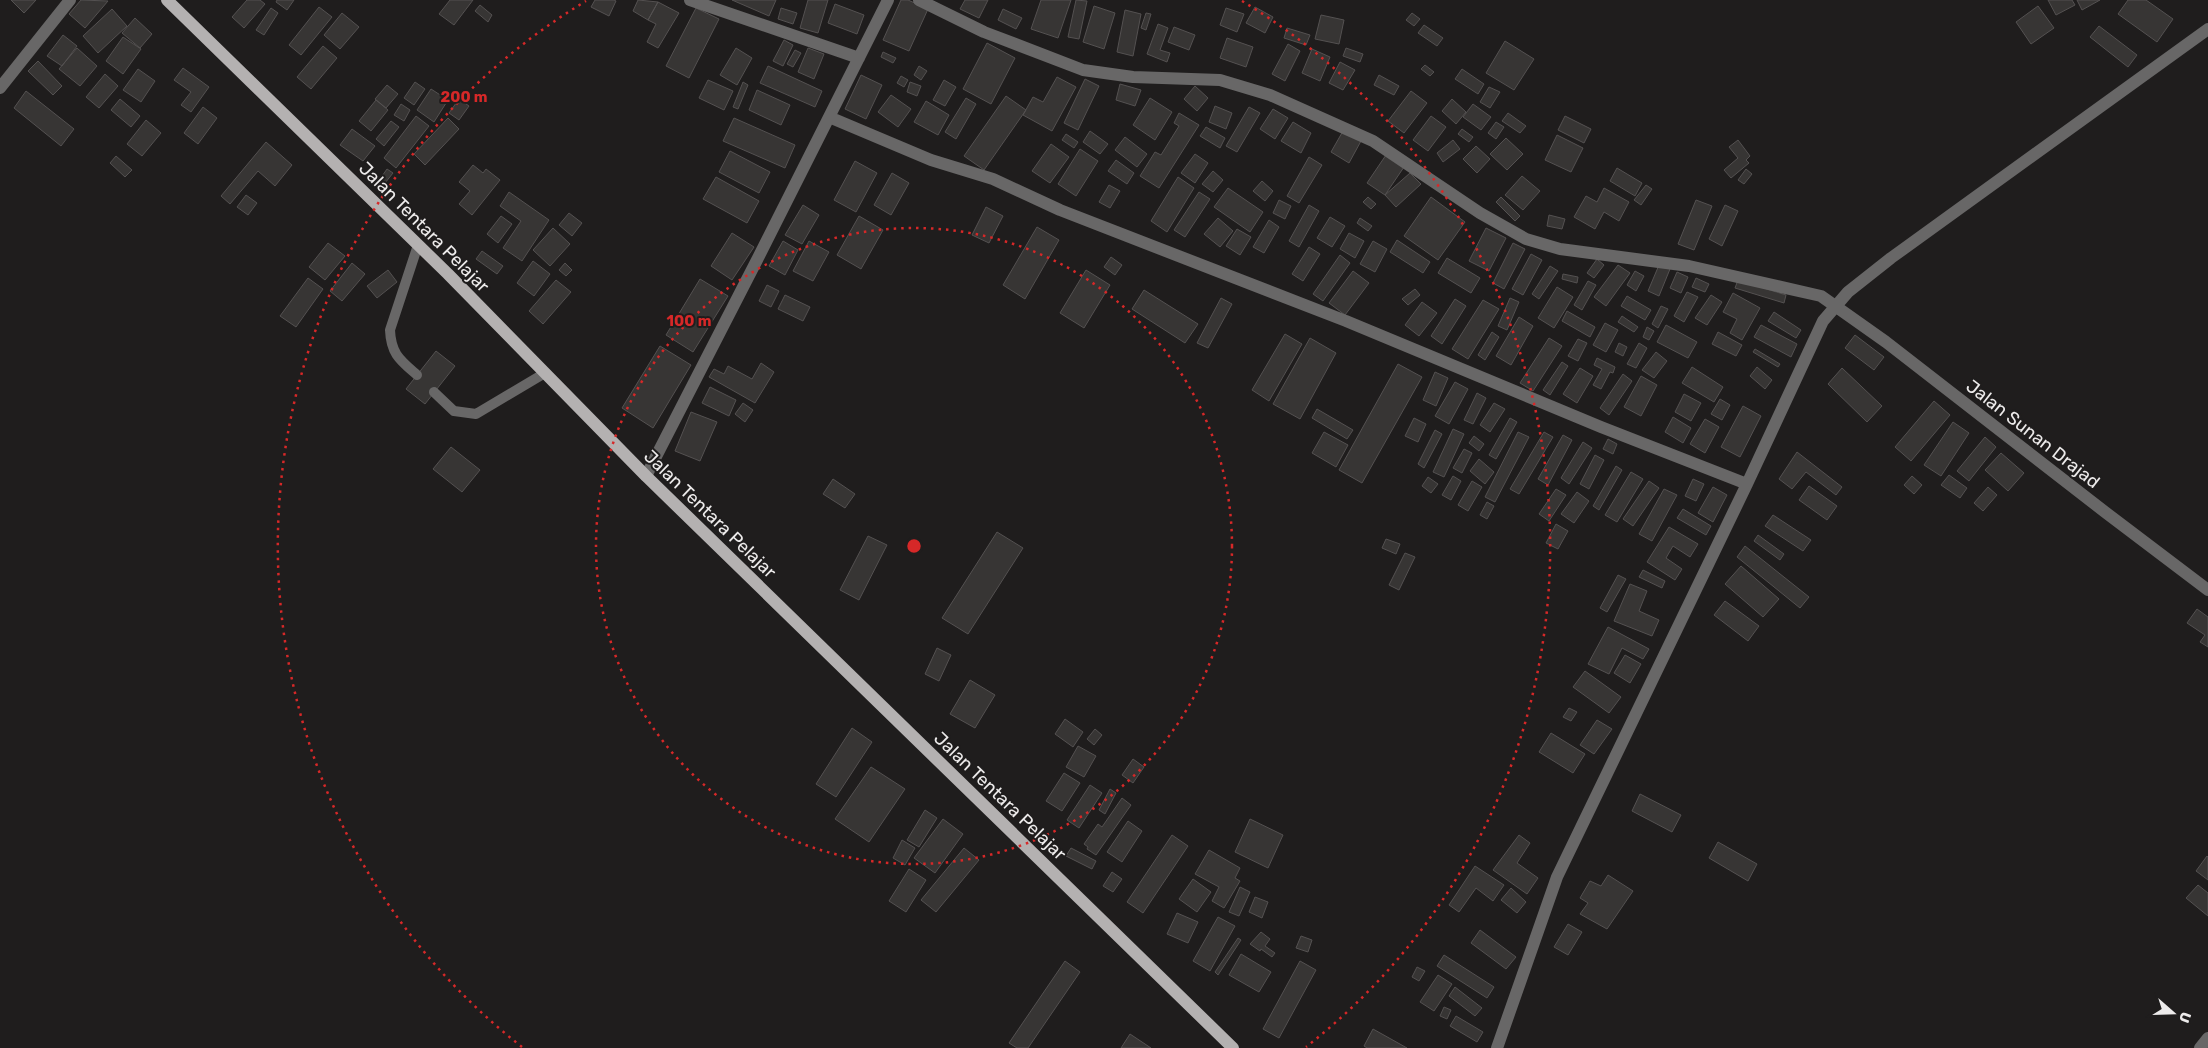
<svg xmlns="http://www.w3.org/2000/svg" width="2208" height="1048" viewBox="0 0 2208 1048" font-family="Rubik,sans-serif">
	<rect width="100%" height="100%" fill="#1f1d1d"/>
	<!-- building -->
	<path fill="#373534" stroke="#545151" d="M11,0h25l-12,13z
		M81,0l27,1 -23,27 -16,-14z
		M247,0h13l5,4 -21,24 -12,-11z
		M277,0h17l-7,10 -11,-8z
		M450,0h23l-19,25 -15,-11z
		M595,0h19l2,1 -7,15 -18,-9z
		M638,0l20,2 -10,18 -15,-9z
		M732,0h44l-7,16z
		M808,0h20l-10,33 -18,-5z
		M901,0h7l20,9 -19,42 -26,-11z
		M965,0h23l-9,18 -19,-9z
		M1041,0h30l-13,38 -27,-9z
		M1076,0l11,1 -8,38 -11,-2z
		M2048,0h24l3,5 -19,10z
		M2077,0h23l-18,10z
		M2128,0h18l27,19 -16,23 -39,-28z
		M658,2l21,11 -21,35 -11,-6 9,-18 -8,-4z
		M835,4l29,11 -7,19 -29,-11z
		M480,5l12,10 -4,7 -13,-11z
		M1094,6l21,7 -11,36 -21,-7z
		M2038,6l16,22 -23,16 -15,-22z
		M319,7l13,10 -31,38 -12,-10z
		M1255,7l18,10 -8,16 -19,-10z
		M271,8l7,5 -14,22 -8,-5z
		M696,8l23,11 -30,59 -23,-12z
		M781,8l16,5 -4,11 -15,-5z
		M1226,8l18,6 -7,18 -17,-7z
		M112,9l15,17 -29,27 -15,-17z
		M1003,9l19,9 -6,11 -18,-9z
		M1125,10l16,4 -8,42 -16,-4z
		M342,13l17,14 -19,22 -16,-14z
		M1146,13l5,1 -5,16 -5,-2z
		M1412,13l8,6 -6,7 -8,-6z
		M1321,15l23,5 -5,24 -24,-5z
		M135,18l17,16 -12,14 -18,-15z
		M1158,24l10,4 -8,22 10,3 -3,9 -20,-8z
		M1424,25l19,13 -6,8 -19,-13z
		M2099,26l38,29 -9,12 -38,-30z
		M1174,27l21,8 -6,15 -21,-8z
		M1287,28l23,7 -4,10 -22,-7z
		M63,35l14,11 -15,20 -15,-10z
		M123,37l18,12 -18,25 -17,-13z
		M1227,38l26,9 -7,20 -26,-9z
		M784,40l9,5 -10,21 -10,-5z
		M1505,41l29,18 -20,31 -28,-17z
		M987,43l28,15 -24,46 -28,-15z
		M1288,44l12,7 -15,30 -13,-7z
		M323,46l14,12 -26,31 -14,-12z
		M77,48l20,18 -17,20 -21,-17z
		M736,48l16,10 -15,27 -17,-10z
		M808,48l16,6 -10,25 -16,-7z
		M1346,48l17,6 -3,8 -17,-6z
		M1312,49l18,8 -10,24 -18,-8z
		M795,50l6,3 -8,14 -6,-3z
		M883,52l13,6 -3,5 -12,-6z
		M38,61l24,25 -9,9 -25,-24z
		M1340,62l15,8 -12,20 -14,-7z
		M1425,65l9,7 -4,4 -9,-7z
		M768,66l54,25 -7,16 -55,-24z
		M919,66l8,5 -6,9 -7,-5z
		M183,68l26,19 -18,25 -10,-7 10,-13 -17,-12z
		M138,69l17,12 -14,21 -18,-12z
		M1462,69l22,15 -6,10 -23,-15z
		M105,74l13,12 -19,22 -13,-11z
		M861,75l21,10 -16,34 -21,-10z
		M1379,75l20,11 -5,9 -20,-10z
		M901,76l7,4 -4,7 -7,-4z
		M1057,77l19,10 -24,44 -29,-16 10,-18 10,5z
		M1085,79l14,7 -21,44 -14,-7z
		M708,80l25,11 -9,19 -25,-12z
		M944,80l12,7 -11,19 -12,-6z
		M415,82l10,7 -11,16 -10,-7z
		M743,82l5,3 -10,24 -5,-2z
		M910,82l11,4 -4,10 -10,-4z
		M1120,84l21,6 -6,16 -19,-6z
		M387,85l11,9 -12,14 -11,-9z
		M1195,86l13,12 -11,13 -13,-12z
		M1489,87l11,5 -10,16 -10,-6z
		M431,89l17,11 -14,22 -17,-12z
		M757,90l33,15 -9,20 -32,-15z
		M26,91l48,38 -13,17 -47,-38z
		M1411,91l16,12 -23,30 -16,-12z
		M891,95l20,14 -13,18 -20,-15z
		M1006,96l20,14 -42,60 -20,-14z
		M966,98l10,6 -20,35 -11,-7z
		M1150,98l22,14 -17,28 -22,-15z
		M120,99l20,17 -9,11 -20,-17z
		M459,99l10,7 -10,14 -10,-7z
		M1452,99l14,13 -10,12 -14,-13z
		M376,100l12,10 -17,21 -12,-10z
		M926,101l23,14 -11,20 -24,-13z
		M401,104l9,6 -6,11 -10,-6z
		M1473,104l18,13 -10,13 -18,-13z
		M1215,106l17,7 -6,16 -17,-7z
		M203,107l14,11 -19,26 -14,-11z
		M1249,107l11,6 -23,39 -11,-6z
		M1273,109l15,9 -13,21 -15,-10z
		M1179,113l20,12 -40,63 -19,-12 15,-24 6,3 18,-29 -5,-3z
		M1508,113l18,13 -6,7 -18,-12z
		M416,116l13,10 -33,42 -12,-10z
		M1431,116l15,11 -18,24 -15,-11z
		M1565,116l26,13 -7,14 -26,-13z
		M448,118l11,11 -34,36 -11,-11z
		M734,118l61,27 -10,23 -62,-27z
		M146,120l15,13 -19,23 -15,-12z
		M391,121l8,6 -15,19 -8,-7z
		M1293,122l18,11 -10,20 -20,-12z
		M1496,122l8,5 -8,12 -8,-6z
		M1206,127l19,11 -5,10 -20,-12z
		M352,129l23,17 -12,15 -23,-16z
		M1462,129l11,8 -4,5 -11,-8z
		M1090,131l18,13 -8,10 -17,-12z
		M1343,131l18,10 -12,22 -18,-11z
		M1066,134l12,8 -4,6 -12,-8z
		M1557,135l26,13 -12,24 -26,-12z
		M1125,137l22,17 -10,13 -22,-17z
		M1506,138l17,16 -16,16 -17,-16z
		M1453,140l7,9 -17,13 -6,-9z
		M1738,140l12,16 -4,4 3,3 -18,15 -7,-8 14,-12 -9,-11z
		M266,142l26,23 -17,21 -17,-15 -28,33 -9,-8z
		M1051,144l18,13 -19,26 -18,-12z
		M1476,146l14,13 -13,14 -14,-14z
		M1080,149l18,12 -22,35 -18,-12z
		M730,151l40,21 -11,21 -40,-21z
		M1195,154l13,9 -13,20 -14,-10z
		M1386,155l18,12 -19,28 -18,-12z
		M116,156l16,14 -7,7 -15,-14z
		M1309,157l13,8 -23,38 -12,-7z
		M1116,160l18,13 -7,11 -19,-13z
		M855,161l22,12 -21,39 -22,-12z
		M473,165l10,8 3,-4 14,11 -28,35 -13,-11 11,-13 -11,-9z
		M1617,168l25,15 -7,13 -25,-15z
		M387,169l6,4 -8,10 -5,-4z
		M1746,169l6,5 -8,10 -6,-4z
		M1213,171l10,9 -10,12 -11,-8z
		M892,173l17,10 -18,32 -17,-10z
		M1410,173l11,11 -25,23 -11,-12z
		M1522,176l18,15 -17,19 -18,-15z
		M716,177l43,24 -12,22 -44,-24z
		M1178,177l16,11 -27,44 -16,-11z
		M1262,181l11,10 -8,10 -12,-10z
		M1109,185l11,6 -10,17 -11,-6z
		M1646,185l6,4 -11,16 -7,-5z
		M1228,188l35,24 -13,20 -36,-25z
		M1604,188l25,14 -10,19 -15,-9 -9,17 -21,-12 12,-21 11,6z
		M509,192l40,28 -27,41 -19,-13 18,-27 -21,-15z
		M1199,192l11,7 -25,38 -11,-7z
		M246,195l11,8 -9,12 -11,-8z
		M1368,197l8,7 -5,5 -8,-7z
		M1431,197l34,25 -27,38 -34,-24z
		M1501,197l19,19 -5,5 -19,-19z
		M1279,200l12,6 -6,13 -12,-6z
		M1696,200l16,6 -18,44 -16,-6z
		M803,205l16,10 -17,29 -17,-9z
		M1309,205l10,6 -20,36 -10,-6z
		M1725,205l13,6 -16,35 -13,-7z
		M986,207l17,9 -14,27 -17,-8z
		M569,213l13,10 -10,13 -13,-11z
		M1549,215l16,4 -3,10 -15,-3z
		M501,216l11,8 -14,19 -11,-9z
		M859,216l24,14 -22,39 -24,-14z
		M1330,217l15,9 -13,21 -15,-9z
		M1218,218l15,13 -13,16 -16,-13z
		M1360,218l12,8 -4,5 -11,-8z
		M1269,220l10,7 -15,26 -11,-6z
		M1037,227l22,13 -34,59 -22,-14z
		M553,228l17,16 -20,22 -17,-16z
		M1486,228l20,10 -17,33 -20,-10z
		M1237,229l14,8 -11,18 -14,-9z
		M732,233l22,14 -22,33 -21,-14z
		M1349,233l15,8 -9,17 -15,-9z
		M1397,240l33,22 -7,11 -33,-21z
		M783,241l15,9 -13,25 -16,-9z
		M809,241l20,11 -16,29 -20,-10z
		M1373,241l14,8 -12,23 -15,-8z
		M328,243l17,13 -20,24 -16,-13z
		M1513,243l12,6 -21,40 -11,-6z
		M1309,247l11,7 -17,27 -11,-7z
		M482,251l21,15 -6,8 -21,-15z
		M1531,254l11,6 -19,35 -11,-6z
		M1340,255l10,8 -27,38 -10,-7z
		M1111,257l11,8 -7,10 -11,-8z
		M1447,258l33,20 -9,15 -33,-20z
		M1597,259l7,6 -10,13 -7,-5z
		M533,261l17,13 -16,22 -17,-13z
		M352,263l13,11 -23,27 -12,-10z
		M565,263l7,7 -6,6 -7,-6z
		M1618,265l12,8 -24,33 -12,-9z
		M1659,265l11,4 -11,27 -11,-5z
		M1550,266l8,5 -19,28 -7,-5z
		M388,270l9,12 -20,16 -10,-12z
		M1086,270l24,15 -26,43 -24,-15z
		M1353,271l16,12 -24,32 -16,-12z
		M1635,271l9,5 -8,15 -9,-6z
		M1677,272l11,5 -7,16 -11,-5z
		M1563,274l15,3 -1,6 -15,-4z
		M308,278l15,11 -27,38 -16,-11z
		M1696,278l13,6 -4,8 -13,-5z
		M700,279l28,17 -35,56 -27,-17z
		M556,280l15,12 -28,32 -14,-13z
		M1738,280l48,15 -2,8 -49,-15z
		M1588,281l8,4 -14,25 -8,-5z
		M767,285l12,6 -8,16 -12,-6z
		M1557,287l16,10 -19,31 -16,-10z
		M1415,289l5,6 -12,10 -6,-6z
		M1144,290l54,34 -13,19 -53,-34z
		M1687,292l11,5 -14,25 -10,-6z
		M1733,293l27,15 -18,32 -12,-7 7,-14 -14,-7z
		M785,295l25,12 -7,14 -25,-12z
		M1711,295l11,7 -15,23 -12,-7z
		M1627,296l24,14 -6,10 -24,-14z
		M1221,298l11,6 -24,44 -11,-5z
		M1510,298l9,4 -12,28 -9,-4z
		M1455,299l11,7 -24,38 -11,-8z
		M1483,300l16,9 -31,50 -16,-10z
		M1422,302l15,11 -18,23 -14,-11z
		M1661,306l7,3 -10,19 -6,-4z
		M1567,311l28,16 -5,10 -28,-16z
		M1774,312l27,18 -5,8 -28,-17z
		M1622,316l16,11 -4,5 -16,-10z
		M1519,317l14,9 -22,39 -15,-9z
		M1605,323l13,7 -12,22 -13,-7z
		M1666,325l31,17 -9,16 -31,-16z
		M1761,325l36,19 -6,13 -37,-20z
		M1647,327l7,4 -5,9 -6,-3z
		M1492,332l7,5 -14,23 -7,-5z
		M1718,332l24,13 -6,11 -24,-12z
		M1285,334l17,10 -33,57 -17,-11z
		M1855,335l29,22 -10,13 -29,-22z
		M1310,338l26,15 -36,66 -27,-15z
		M1549,338l13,8 -29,45 -13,-8z
		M1578,339l9,4 -9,18 -10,-5z
		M1619,343l8,4 -4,9 -8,-4z
		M1639,343l8,5 -11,20 -9,-4z
		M660,346l31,19 -38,63 -31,-20z
		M1755,349l25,15 -2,3 -25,-15z
		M436,351l19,15 -30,38 -19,-15z
		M1656,352l11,9 -13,17 -12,-8z
		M1597,358l18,9 -2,6 -3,-1 -9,17 -8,-4 9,-16 -8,-4z
		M1562,362l6,4 -18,29 -7,-5z
		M761,363l13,9 -19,31 -46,-26 5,-8 10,5 4,-8 24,13z
		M1398,364l24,13 -60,106 -23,-13z
		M1692,367l31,20 -9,15 -32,-19z
		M1757,367l15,13 -7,9 -15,-13z
		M1580,368l13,8 -16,27 -14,-9z
		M1842,368l40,38 -15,16 -39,-38z
		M1435,372l13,6 -12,28 -13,-6z
		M1623,374l9,7 -23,34 -9,-7z
		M1641,376l16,9 -16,31 -17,-9z
		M1455,382l13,7 -19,35 -14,-8z
		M710,387l26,13 -7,16 -27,-13z
		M1477,393l9,5 -13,26 -9,-4z
		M1684,394l17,9 -10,18 -16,-9z
		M1720,399l10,6 -8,15 -11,-6z
		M1934,401l16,14 -39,46 -16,-14z
		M743,403l10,7 -8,12 -10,-8z
		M1494,403l11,6 -15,23 -10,-7z
		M1743,406l18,10 -21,41 -19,-10z
		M1317,409l36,21 -6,9 -35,-21z
		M691,412l26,10 -17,39 -25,-10z
		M1673,417l18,11 -8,15 -18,-11z
		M1414,418l12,6 -8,18 -13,-6z
		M1510,418l7,4 -21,37 -7,-4z
		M1705,419l14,8 -14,26 -15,-9z
		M1953,422l16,11 -28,43 -17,-11z
		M1453,429l11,5 -20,43 -11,-5z
		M1435,430l7,4 -18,34 -6,-4z
		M1324,432l24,13 -12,22 -24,-14z
		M1518,432l11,5 -34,65 -10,-5z
		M1544,432l9,5 -34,57 -9,-5z
		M1563,435l9,5 -24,45 -10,-6z
		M1474,436l10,8 -5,7 -10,-8z
		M1985,437l11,10 -27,34 -12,-10z
		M1608,439l9,5 -4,10 -10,-5z
		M1583,442l9,6 -23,36 -8,-6z
		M451,447l29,23 -18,22 -29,-23z
		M1464,449l8,4 -10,20 -9,-5z
		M1797,452l45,35 -6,8 -30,-23 -14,17 -13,-10z
		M2001,453l23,20 -16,18 -23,-21z
		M1595,455l9,5 -15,29 -9,-5z
		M1479,459l15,13 -9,12 -15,-13z
		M1616,466l6,4 -23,40 -6,-4z
		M1631,472l12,7 -26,43 -12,-7z
		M1949,475l18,13 -7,10 -19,-13z
		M1453,476l8,5 -10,19 -9,-5z
		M1912,476l10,9 -8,9 -10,-9z
		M1428,477l10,7 -7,9 -9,-7z
		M833,479l22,15 -10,14 -22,-14z
		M1693,479l11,5 -8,17 -11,-5z
		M1472,481l10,6 -14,24 -10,-6z
		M1649,481l10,7 -26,38 -10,-7z
		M1809,486l28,20 -10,14 -28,-20z
		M1713,487l14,8 -14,27 -15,-9z
		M1988,487l9,8 -14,16 -9,-8z
		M1556,489l10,6 -17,26 -10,-7z
		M1664,489l13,6 -25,46 -13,-7z
		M1577,492l12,9 -15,22 -13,-9z
		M1487,502l7,4 -7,13 -7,-4z
		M1683,509l28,17 -5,9 -29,-17z
		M1773,515l38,25 -8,11 -38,-25z
		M1556,524l12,7 -10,18 -12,-6z
		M1669,527l29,17 -8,13 -17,-11 -7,12 16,11 -7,11 -28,-18z
		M997,532l26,16 -55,86 -26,-16z
		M1758,535l26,19 -4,6 -26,-19z
		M868,536l19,9 -28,55 -19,-10z
		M1386,539l14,5 -4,10 -14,-6z
		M1745,546l64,51 -9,11 -63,-51z
		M1405,553l10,4 -16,33 -10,-5z
		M1741,566l38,33 -16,18 -38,-33z
		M1643,570l22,11 -3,7 -23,-11z
		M1618,575l8,4 -19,33 -7,-4z
		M1630,584l17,7 -8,20 20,9 -7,16 -38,-15z
		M1725,601l34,25 -11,15 -34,-26z
		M2197,609l11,8v30l-8,-5 5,-7 -18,-12z
		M1608,627l41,22 -6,10 -21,-11 -13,26 -21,-10z
		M937,648l14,7 -12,26 -14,-7z
		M1625,655l16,9 -11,19 -16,-10z
		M1585,671l36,26 -12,16 -36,-26z
		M970,680l25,15 -20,33 -25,-14z
		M1569,708l8,4 -6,9 -8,-4z
		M1065,719l18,13 -10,15 -18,-13z
		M1597,720l15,9 -18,25 -14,-9z
		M852,728l20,14 -36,55 -20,-13z
		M1095,729l7,6 -8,10 -7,-6z
		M1551,733l34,21 -12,19 -34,-21z
		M1078,746l18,10 -12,21 -18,-10z
		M1133,759l11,8 -11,16 -11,-8z
		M871,767l34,22 -36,53 -34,-23z
		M1064,773l16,10 -18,28 -16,-10z
		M1090,785l12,8 -23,35 -12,-8z
		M1110,789l6,4 -11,21 -6,-4z
		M1640,794l41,21 -9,17 -40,-21z
		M1122,798l9,7 -35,50 -9,-6 1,-2 -4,-3 14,-20 4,3z
		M925,810l12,8 -18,29 -12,-7z
		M943,819l20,15 -28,39 -21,-15z
		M1250,819l33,16 -15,33 -33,-16z
		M1128,821l14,10 -20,31 -15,-10z
		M1172,835l16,11 -45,67 -16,-11z
		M1519,835l11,8 -13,20 21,15 -11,16 -34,-24z
		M902,840l13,8 -10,17 -12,-7z
		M1718,842l39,22 -9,17 -39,-23z
		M964,848l15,12 -43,52 -15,-12z
		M1071,848l25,13 -4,8 -26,-13z
		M1209,850l31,18 -5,10 5,3 -16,27 -12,-7 7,-14 -24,-13z
		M2207,856l1,1v23l-12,-9z
		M1475,866l29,19 -11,16 -17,-13 -17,24 -10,-7z
		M909,869l17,11 -20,32 -17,-11z
		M1112,872l10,7 -9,13 -10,-6z
		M1608,875l25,16 -26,38 -27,-15 8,-11 -8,-5 10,-17 11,5z
		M1193,879l18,13 -14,20 -18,-13z
		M2198,885l10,8v23l-22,-18z
		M1240,887l10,5 -11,24 -10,-4z
		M1511,888l15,14 -9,11 -16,-13z
		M1255,897l13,5 -6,16 -13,-6z
		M1177,913l21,9 -10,21 -21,-9z
		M1218,917l17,9 -25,45 -17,-10z
		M1568,924l14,8 -14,23 -14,-8z
		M1480,930l36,27 -10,12 -35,-26z
		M1261,932l9,7 -5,7 10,7 -3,4 -11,-8 -1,2 -10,-7z
		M1301,936l11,4 -4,12 -12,-4z
		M1238,938l3,2 -23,35 -3,-3z
		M1241,954l30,18 -12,20 -30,-17z
		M1444,955l50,32 -7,11 -50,-32z
		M1065,961l15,11 -52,76h-11l-8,-5z
		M1300,961l16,9 -37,68 -16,-9z
		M1417,967l8,4 -6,10 -7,-4z
		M1438,975l14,9 -18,27 -14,-9z
		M1455,987l27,21 -7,8 -26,-20z
		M1444,1007l7,3 -4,9 -7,-3z
		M1456,1016l27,16 -6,10 -27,-16z
		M1373,1029l34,19h-40l-3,-2z
		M1130,1034l21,14h-30z"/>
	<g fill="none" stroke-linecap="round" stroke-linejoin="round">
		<!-- service -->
		<path stroke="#686767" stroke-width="10" d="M417,375c-17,-15 -26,-21 -27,-45l28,-85
			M434,392l20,19 22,3 69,-41"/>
		<!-- minor -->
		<path stroke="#686767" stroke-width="12" d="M690,0l169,58
			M919,0l65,32 99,38 50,7 87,3 50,15 103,46 107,72 46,26 34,10 129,17 132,30 65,46 219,170 103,78
			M0,88l70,-88
			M829,117l102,43 62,19 67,31 286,111 255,106 146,57
			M646,476l113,-220 129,-256
			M1497,1048l60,-171 190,-393 76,-163 25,-29 43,-34 317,-229
			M2200,1048l8,-10"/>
		<!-- primary -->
		<path stroke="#b4b1b1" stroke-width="12" d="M167,0l281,274 198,202 587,572"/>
	</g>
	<!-- distance rings -->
	<g fill="none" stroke="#d62828" stroke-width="2.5" stroke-dasharray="2.5 5">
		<circle cx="914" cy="546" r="318"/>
		<path d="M522 1047A636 636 0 0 1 586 1M1242 1A636 636 0 0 1 1306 1047"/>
	</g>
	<g text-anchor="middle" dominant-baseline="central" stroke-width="4" stroke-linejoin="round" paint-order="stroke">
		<!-- street labels -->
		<g font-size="18" fill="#edebeb" stroke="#1f1d1d">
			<text transform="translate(424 227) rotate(45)">Jalan Tentara Pelajar</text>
			<text transform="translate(2033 434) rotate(38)">Jalan Sunan Drajad</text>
			<text transform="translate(710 514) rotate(44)">Jalan Tentara Pelajar</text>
			<text transform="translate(1000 796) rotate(44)">Jalan Tentara Pelajar</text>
		</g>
	</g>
	<circle cx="914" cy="546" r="8" fill="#d62828" stroke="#1f1d1d" stroke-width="2.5"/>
	<g font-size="15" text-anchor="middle" font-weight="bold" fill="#d62828" stroke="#1f1d1d" stroke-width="4" stroke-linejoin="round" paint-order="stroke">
		<text x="464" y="102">200 m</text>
		<text x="689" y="326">100 m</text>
	</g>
	<!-- north arrow -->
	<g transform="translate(2173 1013) rotate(110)" stroke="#1f1d1d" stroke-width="4" paint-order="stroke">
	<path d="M0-4L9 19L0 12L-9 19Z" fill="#edebeb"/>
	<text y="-8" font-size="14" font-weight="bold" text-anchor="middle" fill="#edebeb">U</text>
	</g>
</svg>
